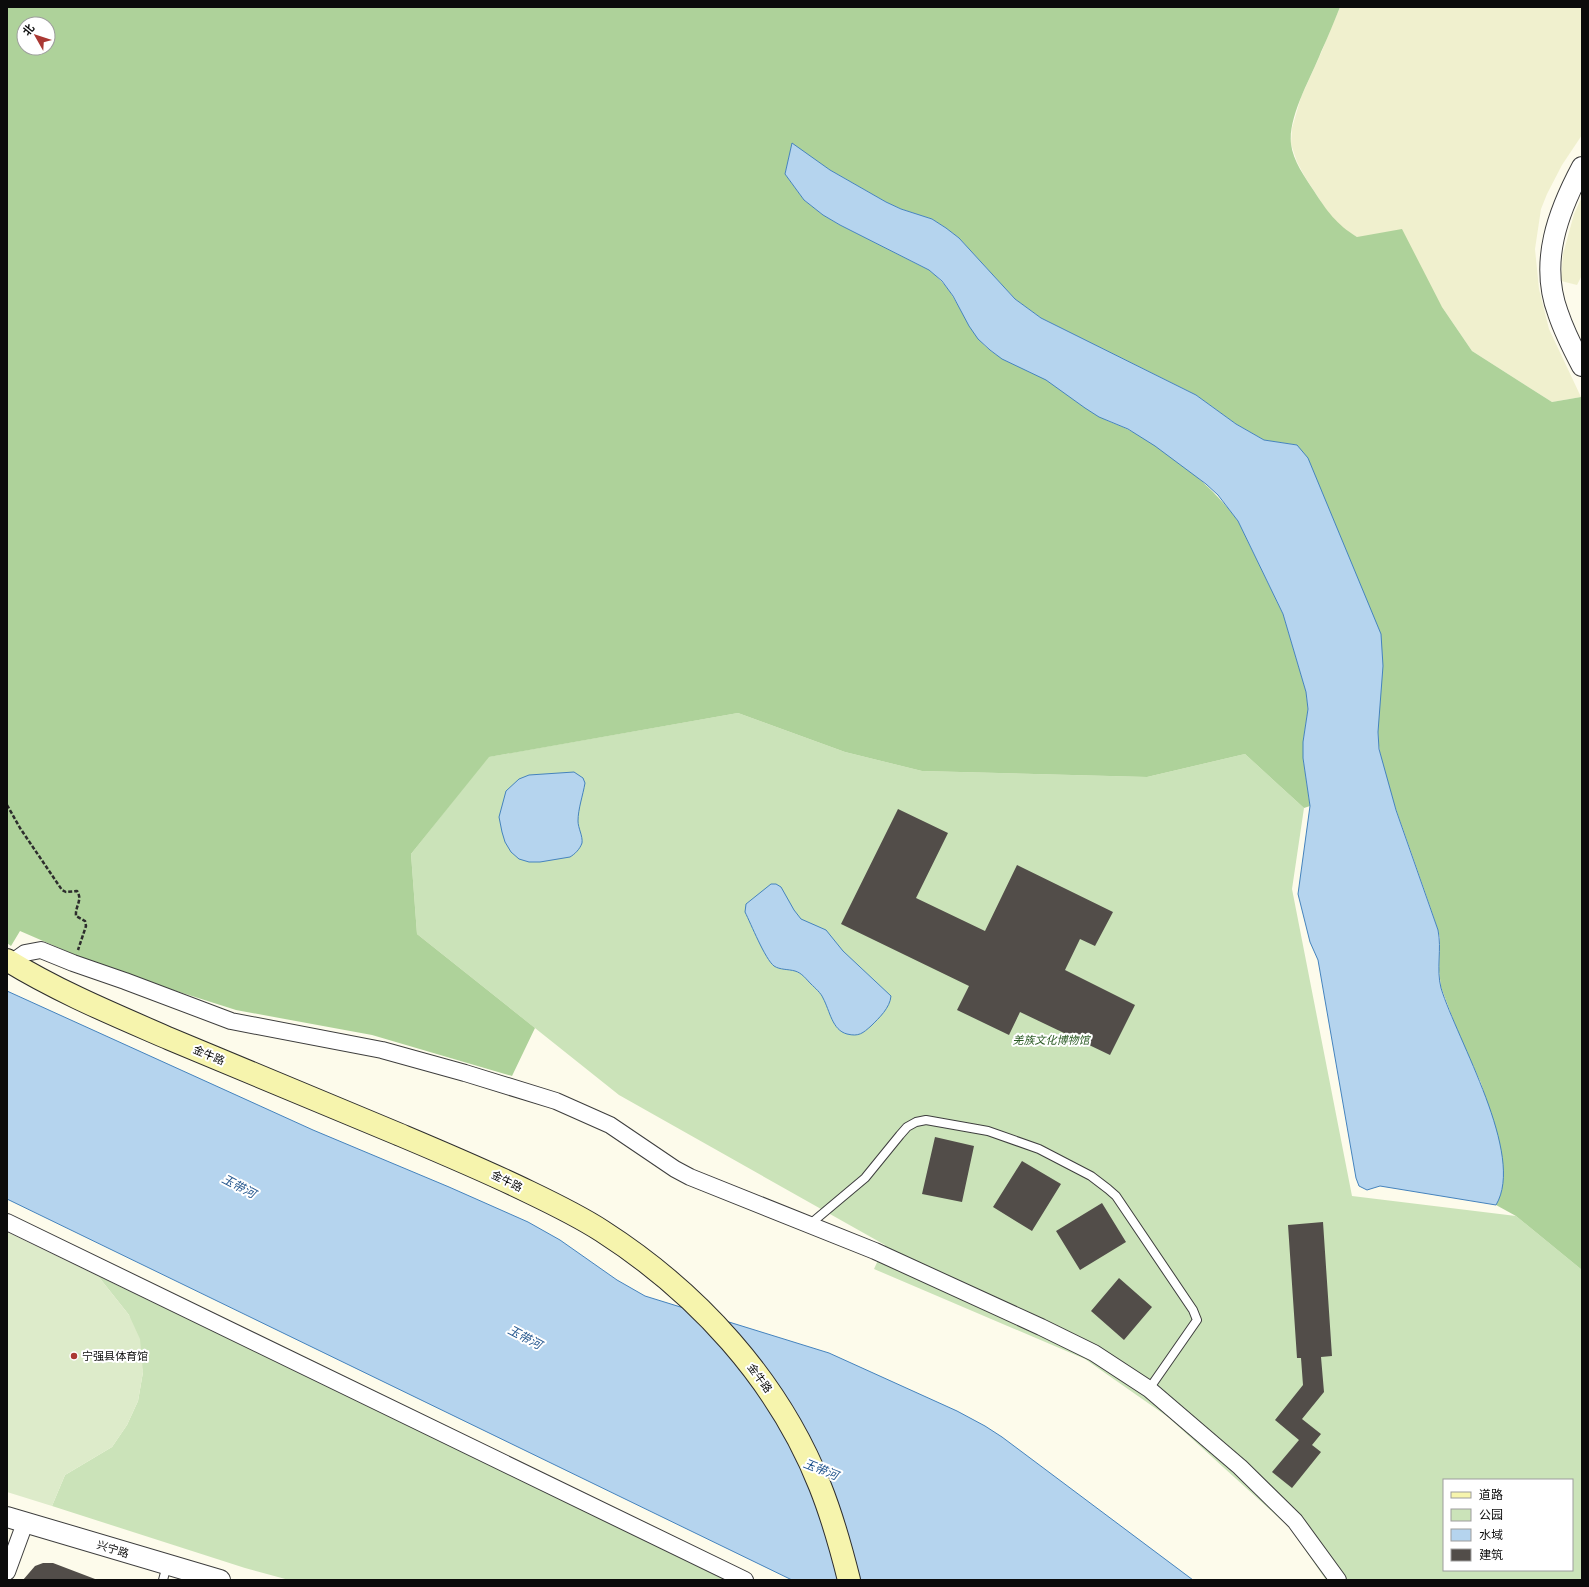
<svg xmlns="http://www.w3.org/2000/svg" width="1589" height="1587" viewBox="0 0 1589 1587" font-family="'Libre Baskerville','Noto Sans SC',serif">
	<rect width="100%" height="100%" fill="#fdfbeb"/>
	<!-- farmland -->
	<path fill="#f0f0ce" d="M1340,7h242v128l-20,30 -15,29 -6,15 -6,40 4,40 10,40 32,68 -29,5 -80,-51 -30,-44 -85,-70 -14,-8 -12,-12 -26,-40 -8,-15 -6,-18 1,-16 9,-31 20,-44z
		M1582,197v78l-5,10 -16,-4 2,-27 11,-40z"/>
	<!-- green -->
	<path fill="#cbe3b9" fill-rule="evenodd" d="M738,713l107,39 77,19 225,6 98,-23 59,54 -12,81 60,307 164,20 66,54v310h-256l-36,-52 -122,-111 -83,-58 -211,-90 11,-24 -266,-150 -202,-161 -6,-80 77,-97zM1444,1480h128v90h-128z
		M98,1276l632,304h-441l-44,-12 -193,-62 13,-31 47,-28 15,-22 11,-24 5,-29 -14,-57z"/>
	<!-- forest -->
	<path fill="#aed29a" fill-rule="evenodd" d="M7,7h1333c-6,15 -12,30 -19,45 -10,26 -33,64 -30,92 2,17 14,33 23,47 13,20 22,33 43,46l45,-8 40,78 30,44 80,51 29,-5 1,1v872l-66,-54 -20,-11 6,-15 -4,-52 -17,-55 -22,-48 -18,-48 -2,-17 1,-32 -2,-8c-11,-33 -23,-67 -35,-101 -11,-32 -24,-63 -25,-97l-81,-287 -33,-5 -28,-16 -40,-29 -155,-77 -26,-19 -56,-61 -13,-10 -14,-9 -31,-10 -15,-7 -56,-32 -38,-26 -7,30 19,26 19,15 17,10 89,45c10,8 18,16 24,27 12,19 20,40 38,54 17,13 38,18 56,29 17,11 32,25 50,35 9,6 20,9 30,14 40,20 85,56 111,92l45,93 23,78 2,17 -5,33v16l7,48 -6,2 -59,-54 -98,23 -225,-6 -77,-19 -107,-39 -249,44 -78,97 6,80 118,94 -23,48 -140,-41 -136,-25 -126,-40 -90,-39 -9,15 -4,-3zM24,24h24v24h-24z"/>
	<!-- pitch -->
	<path fill="#ddebca" d="M7,1232l91,44 31,39 11,24 3,33 -5,29 -11,24 -15,22 -47,28 -13,31 -45,-14z"/>
	<!-- water -->
	<path fill="#b5d4ee" stroke="#4583bd" d="M792,143l38,27 56,32 15,7 31,10 14,9 13,10 56,61 26,19 155,77 40,29 28,16 33,5 11,13 73,176 2,32 -5,66 1,17 17,61 42,120c4,19 -2,39 3,58 16,52 85,167 55,217l-116,-19 -13,4 -8,-4 -3,-8 -38,-218 -8,-18 -12,-48 12,-88 -7,-48v-16l5,-33 -2,-17 -23,-78 -45,-93 -20,-26 -12,-11 -51,-38 -27,-17 -29,-12 -14,-9 -39,-28 -44,-21 -12,-9 -12,-11 -9,-13 -16,-30 -11,-15 -13,-11 -89,-45 -17,-10 -19,-15 -19,-26z
		M574,772l9,6 2,5c-2,12 -7,26 -7,38 0,7 5,15 4,22 -2,6 -7,11 -12,14l-30,5h-11l-10,-3 -8,-7 -6,-10 -3,-10 -3,-15 7,-26 13,-12 10,-4z
		M771,884h5l5,3 13,23 7,9 25,11 17,21 48,45c-1,12 -12,22 -20,30 -8,7 -12,11 -24,8 -15,-4 -17,-23 -24,-36 -2,-5 -8,-10 -12,-14 -5,-5 -9,-11 -16,-13 -7,-2 -15,-1 -21,-5 -9,-7 -23,-42 -29,-54l1,-8z
		M7,991l306,139 136,57 79,35 32,18 57,40 28,16 184,57 128,58 28,15 17,11 191,143h-401l-785,-381z"/>
	<!-- building -->
	<path fill="#524d49" d="M898,809l50,24 -32,65 69,33 32,-66 96,47 -18,34 -15,-7 -15,31 70,35 -25,50 -90,-43 -11,23 -52,-25 12,-24 -128,-62z
		M935,1137l39,9 -12,56 -40,-8z
		M1022,1161l39,23 -29,47 -39,-24z
		M1102,1203l24,39 -46,28 -24,-39z
		M1323,1222l9,134 -11,1 3,35 -22,27 19,15 -9,11 9,7 -29,36 -20,-16 27,-32 -24,-20 28,-35 -2,-27h-4l-9,-133z
		M1119,1278l33,29 -28,33 -33,-29z
		M43,1563h10l42,16v1h-72l12,-14z"/>
	<g fill="none" stroke-linecap="round" stroke-linejoin="round">
		<!-- service casing -->
		<g stroke="#3e3e3e" stroke-width="10">
			<path id="service" d="M809,1225l56,-47 35,-43 7,-8 9,-5 10,-2 62,11 51,18 52,27 17,13 8,7 77,114 4,10 -48,69
				M163,1580l4,-15"/>
		</g>
		<!-- minor casing -->
		<g stroke="#3e3e3e" stroke-width="18">
			<path id="minor" d="M11,963l14,-10 16,-3 32,13 52,18 106,40 151,29 83,23 91,28 54,24 65,44 15,8 185,74 166,76 53,26 55,36 91,78 55,54 43,59
				M7,1222l738,358
				M7,1572l18,-49"/>
		</g>
		<!-- tertiary casing -->
		<g stroke="#3e3e3e" stroke-width="22">
			<path id="tertiary" d="M1582,167c-24,45 -43,95 -24,146 6,18 15,36 24,53
				M7,1517l213,63"/>
		</g>
		<!-- secondary casing -->
		<g stroke="#2d2d2d" stroke-width="24">
			<path id="secondary" d="M7,960c52,32 108,55 163,79 76,32 152,64 228,95 45,19 88,37 131,58 25,12 50,24 73,39 95,61 176,149 218,255 12,30 21,62 29,94"/>
		</g>
		<!-- path -->
		<path stroke="#2d2d2d" stroke-width="2.5" stroke-dasharray="4 2" stroke-linecap="butt" d="M7,805l13,23 42,62 4,2 11,-1c6,9 -2,15 -1,25l9,5 1,5 -8,24"/>
		<!-- service -->
		<use href="#service" stroke="#fff" stroke-width="8"/>
		<!-- minor -->
		<use href="#minor" stroke="#fff" stroke-width="16"/>
		<!-- tertiary -->
		<use href="#tertiary" stroke="#fff" stroke-width="20"/>
		<!-- secondary -->
		<use href="#secondary" stroke="#f6f4ad" stroke-width="22"/>
	</g>
	<!-- markers -->
	<circle fill="#aa3833" stroke="#fff" stroke-width="1.5" cx="74" cy="1356" r="4"/>
	<g text-anchor="middle" dominant-baseline="central" stroke-width="4" stroke-linejoin="round" paint-order="stroke">
		<!-- park labels -->
		<g font-size="11" font-style="italic" fill="#2a5a23" stroke="#fff">
			<text x="1051" y="1040">羌族文化博物馆</text>
		</g>
		<!-- street labels -->
		<g font-size="11" fill="#0b0b0b" stroke="#fff">
			<text transform="translate(209 1055) rotate(23)">金牛路</text>
			<text transform="translate(507 1181) rotate(26)">金牛路</text>
			<text transform="translate(760 1378) rotate(54)">金牛路</text>
			<text transform="translate(113 1549) rotate(17)">兴宁路</text>
		</g>
		<!-- poi labels -->
		<g font-size="11" fill="#0b0b0b" stroke="#fff" text-anchor="start">
			<text x="82" y="1356">宁强县体育馆</text>
		</g>
		<!-- water labels -->
		<g font-size="12" font-style="italic" fill="#23568e" stroke="#fff">
			<text transform="translate(239 1186) rotate(28)">玉带河</text>
			<text transform="translate(525 1337) rotate(28)">玉带河</text>
			<text transform="translate(821 1469) rotate(22)">玉带河</text>
		</g>
	</g>
	<!-- border -->
	<rect width="1589" height="1587" fill="none" stroke="#0b0b0b" stroke-width="16"/>
	<!-- legend -->
	<rect x="1443" y="1479" width="130" height="92" fill="#ffffff" stroke="#9d9d9d"/>
	<rect x="1451" y="1492" width="20" height="6" fill="#f6f4ad" stroke="#9d9d9d"/>
	<text x="1479" y="1499" font-size="12" fill="#0b0b0b">道路</text>
	<rect x="1451" y="1509" width="20" height="12" fill="#cbe3b9" stroke="#9d9d9d"/>
	<text x="1479" y="1519" font-size="12" fill="#0b0b0b">公园</text>
	<rect x="1451" y="1529" width="20" height="12" fill="#b5d4ee" stroke="#9d9d9d"/>
	<text x="1479" y="1539" font-size="12" fill="#0b0b0b">水域</text>
	<rect x="1451" y="1549" width="20" height="12" fill="#524d49" stroke="#9d9d9d"/>
	<text x="1479" y="1559" font-size="12" fill="#0b0b0b">建筑</text>
	<!-- north arrow -->
	<g transform="translate(36 36) rotate(309)"><circle r="19" fill="#ffffff" stroke="#9d9d9d"/>
	<path d="M0-3L7 15L0 10L-7 15Z" fill="#aa3833"/>
	<text y="-6" font-size="11" font-weight="bold" text-anchor="middle" fill="#0b0b0b">北</text>
	</g>
</svg>
